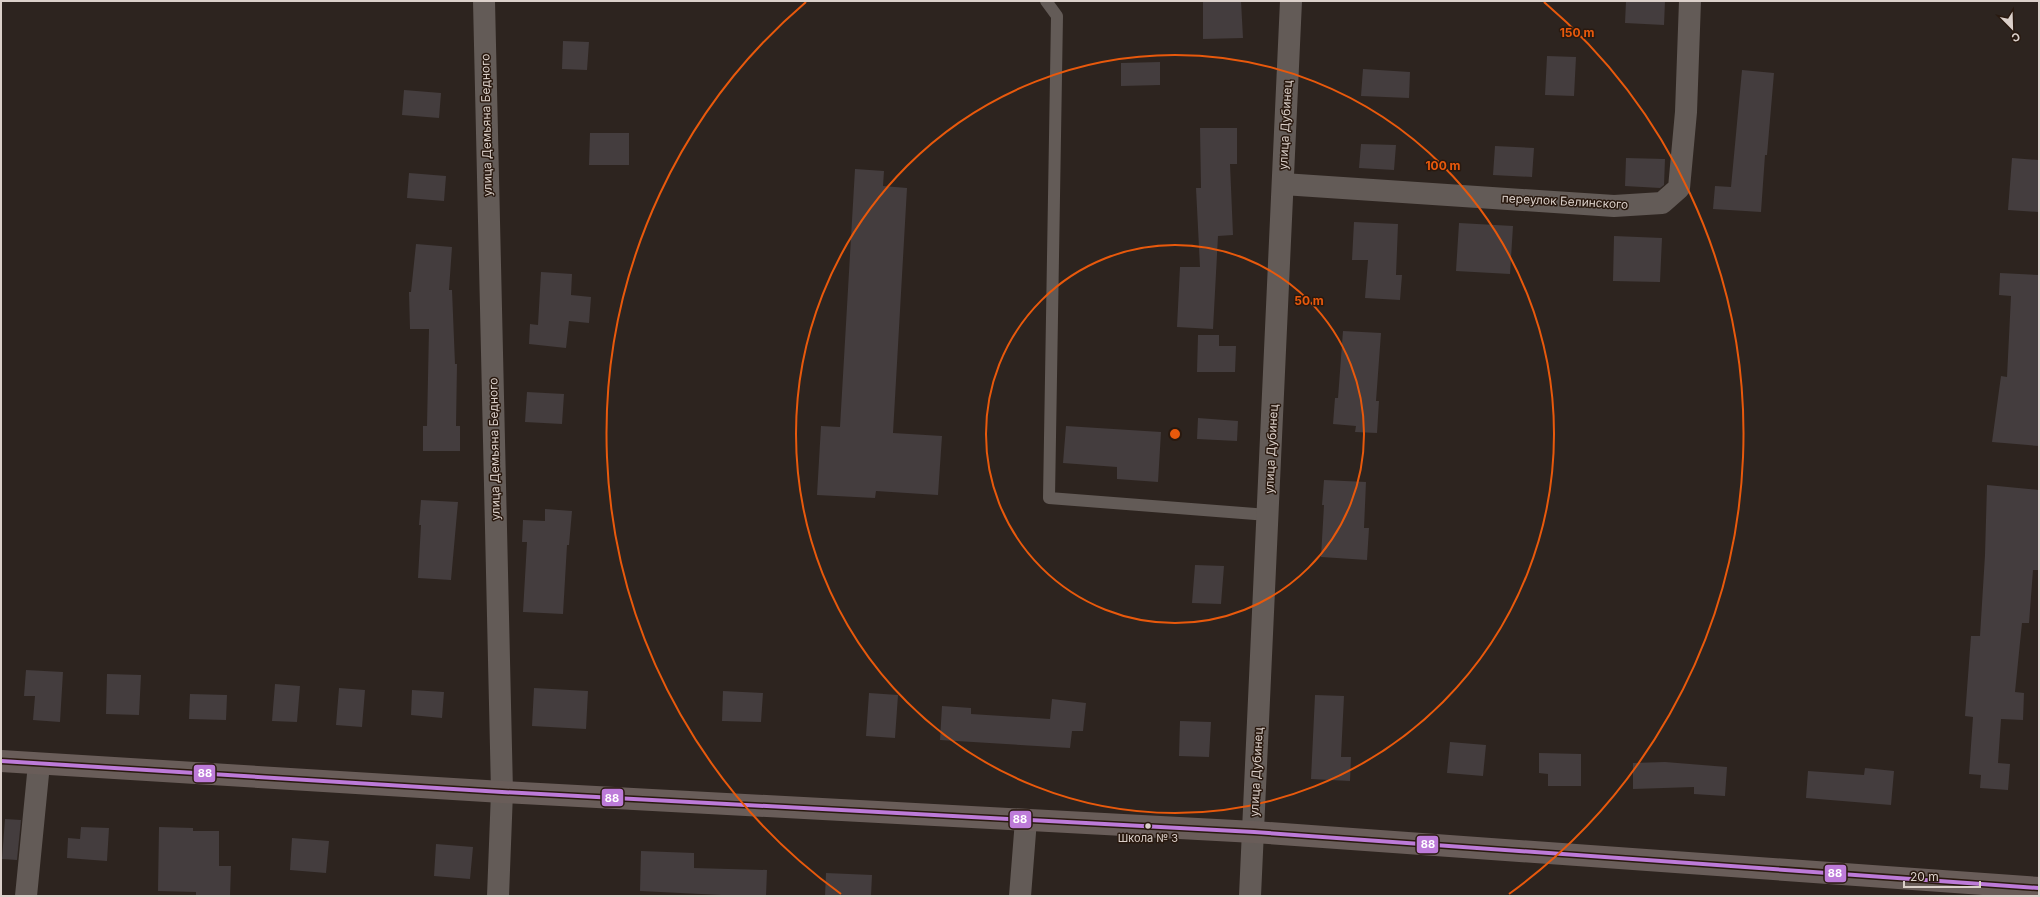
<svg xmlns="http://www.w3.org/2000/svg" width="2040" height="897" viewBox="0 0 2040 897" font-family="Inter,sans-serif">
	<rect width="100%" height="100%" fill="#2d241f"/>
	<!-- building -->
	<path fill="#443d3e" d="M1203,1h38l2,37 -40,1z
		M1626,1h39l-1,24 -39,-2z
		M563,41l26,1 -2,28 -25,-1z
		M1547,56l29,1 -2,39 -29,-1z
		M1160,62v23l-39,1v-23z
		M1363,69l47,3 -1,26 -48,-2z
		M1742,70l32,3 -7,82h-2l-4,57 -48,-3 2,-23 16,1z
		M404,90l37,3 -2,25 -37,-3z
		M1200,128h37v36h-7l3,71 -15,1 -5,93 -36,-2 3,-60h20l-4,-79h5z
		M590,133h39v32h-40z
		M1361,144l35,1 -2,25 -35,-2z
		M1495,146l39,2 -2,29 -39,-2z
		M1626,158l39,1 -1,26 -4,3 -35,-2z
		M2012,158l27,2v52l-31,-2z
		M855,169l29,2 -1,15 24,2 -14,245 49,3 -4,59 -62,-4 -1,7 -58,-3 4,-69 19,1z
		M409,173l37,3 -2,25 -37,-3z
		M1354,222l44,2 -2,51h6l-2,25 -35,-2 3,-38h-16z
		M1459,223l54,3 -3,48 -54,-3z
		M1614,236l48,2 -2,44 -47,-1z
		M416,244l36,3 -3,43h3l3,74h2l-1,62h4v25h-37v-25h4l2,-97h-19l-1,-37h2z
		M541,272l31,2 -1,21 20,2 -2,26 -20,-2 -3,27 -37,-4 1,-20 8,1z
		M2000,273l39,2v171l-47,-4 9,-66 6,1 4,-81 -12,-1z
		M1343,331l38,2 -5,68h3l-2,32 -22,-1 1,-6 -23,-2 2,-26h3z
		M1198,335h21v11h17l-1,26h-38z
		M527,392l37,2 -2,30 -37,-2z
		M1198,418l40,3 -1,20 -40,-2z
		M1066,426l95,6 -3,50 -41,-3v-12l-54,-4z
		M1324,480l42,2 -2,46h5l-2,32 -46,-3 3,-52h-2z
		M1987,485l52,5v80h-6l-4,53h-7l-7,69 9,1 -1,27 -22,-1 -3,44 12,1 -2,26 -28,-2 1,-13 -12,-1 4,-57 -8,-1 6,-80h9l5,-81z
		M421,500l37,2 -7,78 -33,-2 3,-53h-2z
		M545,509l27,2 -3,34h-2l-4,69 -40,-2 4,-70h-5l1,-22 22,1z
		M1195,565l29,1 -3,38 -29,-1z
		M26,670l37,2 -3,50 -27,-2 2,-24h-11z
		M107,674l34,1 -2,40 -33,-1z
		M275,684l25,2 -3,36 -25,-1z
		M339,688l26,2 -3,37 -26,-2z
		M534,688l54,3 -2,38 -54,-3z
		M412,690l32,2 -2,26 -31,-3z
		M723,691l40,2 -2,29 -39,-1z
		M869,693l29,2 -3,43 -29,-2z
		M190,694l37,1 -1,25 -37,-1z
		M1315,695l29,1 -3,61h10l-1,24 -39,-2z
		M1052,699l34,4 -3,28h-11l-2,17 -130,-8 2,-34 29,2v6l79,5z
		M1180,721l31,1 -2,35 -30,-1z
		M1450,742l36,3 -3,31 -36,-3z
		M1539,753l42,1v32h-33v-12l-9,-1z
		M1665,762l62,5 -2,29 -31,-2v-7l-61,2v-26z
		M1865,768l29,3 -3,34 -85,-7 2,-27 56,4z
		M5,819l16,1 -4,40 -15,-1z
		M81,827l28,1 -2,33 -40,-3 1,-20 12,1z
		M159,827l34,1v3h26v35h12l-1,30h-34v-4l-38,-1z
		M292,838l37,3 -3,32 -36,-3z
		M436,844l37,3 -3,32 -36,-3z
		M641,851l53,2v15l73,2 -1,26h-45v-1l-81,-4z
		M826,873l46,2 -1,21h-46z"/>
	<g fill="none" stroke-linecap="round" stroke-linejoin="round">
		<!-- service -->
		<path stroke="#635b57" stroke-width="12" d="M1046,1l11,15 -8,482 219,17"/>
		<!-- minor -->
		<path stroke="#635b57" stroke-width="22" d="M484,1l18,791 -4,104
			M1283,184l331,22 48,-3 17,-15 7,-76 4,-111
			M26,896l13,-132
			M1020,896l6,-76
			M1250,896l41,-895"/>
		<!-- secondary -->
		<path stroke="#695d59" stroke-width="22" d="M1,761l501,31 752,40 785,56"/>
		<!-- bus-1 casing -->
		<g stroke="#29190f" stroke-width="7">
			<path id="bus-1" d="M1,761l501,31 752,40 785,56"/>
		</g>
		<!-- bus-1 -->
		<use href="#bus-1" stroke="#bd7bd9" stroke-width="4"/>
	</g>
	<!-- distance rings -->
	<g fill="none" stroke="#e8590c" stroke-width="2">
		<circle cx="1175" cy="434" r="189"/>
		<circle cx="1175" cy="434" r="379"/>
		<path d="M841 894A568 568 0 0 1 806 2M1544 2A568 568 0 0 1 1509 894"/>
	</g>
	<!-- markers -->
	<circle fill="#dbd0ca" stroke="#29190f" stroke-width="1.5" cx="1148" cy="826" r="3.5"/>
	<g text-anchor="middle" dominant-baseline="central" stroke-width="3" stroke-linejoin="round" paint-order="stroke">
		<!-- bus labels -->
		<g font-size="11" fill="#dbd0ca" stroke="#29190f">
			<text x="1148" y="838">Школа № 3</text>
		</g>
		<!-- street labels -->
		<g font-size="12" fill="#dbd0ca" stroke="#29190f">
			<text transform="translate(486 125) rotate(-91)">улица Демьяна Бедного</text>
			<text transform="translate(1285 125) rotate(-87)">улица Дубинец</text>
			<text transform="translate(1565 201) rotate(3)">переулок Белинского</text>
			<text transform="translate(494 449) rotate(-91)">улица Демьяна Бедного</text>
			<text transform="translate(1271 449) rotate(-87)">улица Дубинец</text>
			<text transform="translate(1256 772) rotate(-87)">улица Дубинец</text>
		</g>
	</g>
	<circle cx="1175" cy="434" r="6" fill="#e8590c" stroke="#29190f" stroke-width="2"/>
	<g font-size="12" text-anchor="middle" font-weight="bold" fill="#e8590c" stroke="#29190f" stroke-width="3" stroke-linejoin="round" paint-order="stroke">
		<text x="1577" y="37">150 m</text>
		<text x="1443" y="170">100 m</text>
		<text x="1309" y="305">50 m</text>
	</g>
	<g stroke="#29190f" stroke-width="1.5">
		<rect x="193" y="764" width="23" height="19" rx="4" fill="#bd7bd9"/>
		<rect x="601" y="788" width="23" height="19" rx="4" fill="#bd7bd9"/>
		<rect x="1009" y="810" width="23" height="19" rx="4" fill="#bd7bd9"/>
		<rect x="1416" y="835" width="23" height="19" rx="4" fill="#bd7bd9"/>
		<rect x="1824" y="864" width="23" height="19" rx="4" fill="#bd7bd9"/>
	</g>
	<g font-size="11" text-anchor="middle" font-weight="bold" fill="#fff">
		<text x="205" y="777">88</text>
		<text x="612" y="802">88</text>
		<text x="1020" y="823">88</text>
		<text x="1428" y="848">88</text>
		<text x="1835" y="877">88</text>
	</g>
	<!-- border -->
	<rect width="2040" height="897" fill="none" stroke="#dbd0ca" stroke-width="4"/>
	<!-- north arrow -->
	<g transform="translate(2012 28) rotate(157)" stroke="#29190f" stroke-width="3" paint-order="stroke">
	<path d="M0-3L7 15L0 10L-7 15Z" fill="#dbd0ca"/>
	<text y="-6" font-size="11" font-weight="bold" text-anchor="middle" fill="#dbd0ca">С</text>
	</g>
	<!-- scale -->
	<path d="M1904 881v6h76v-6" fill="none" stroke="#dbd0ca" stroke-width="2"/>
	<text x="1910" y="881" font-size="12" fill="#dbd0ca" stroke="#29190f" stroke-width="3" paint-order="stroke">20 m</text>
</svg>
